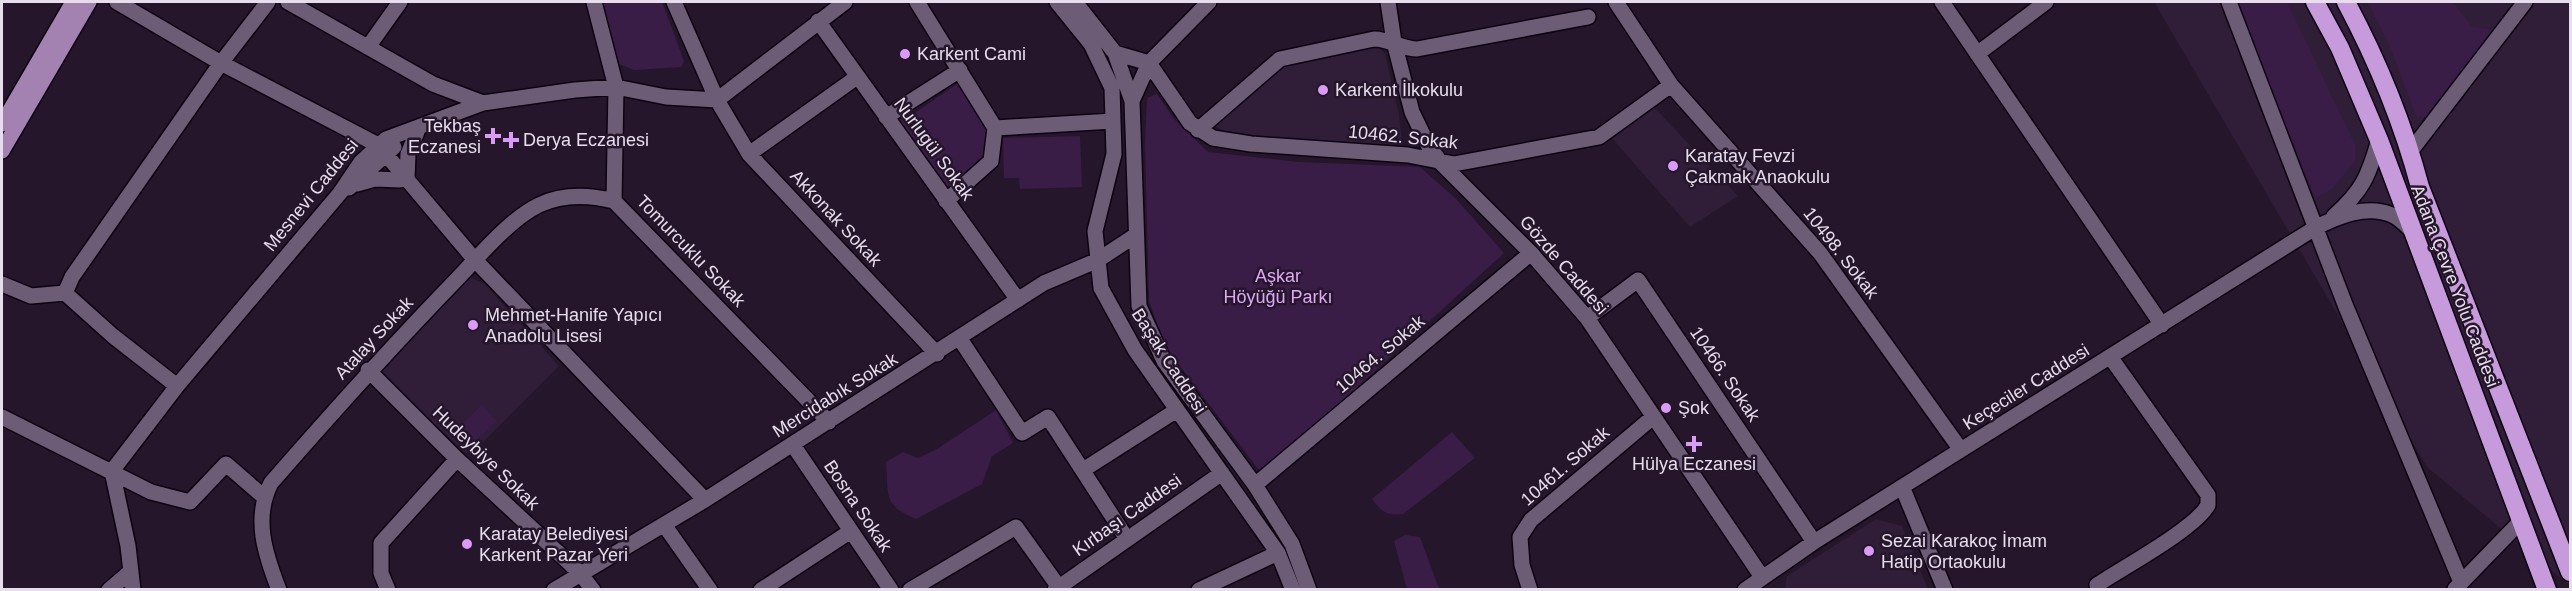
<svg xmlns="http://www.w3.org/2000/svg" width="2572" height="591" viewBox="0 0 2572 591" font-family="Arial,sans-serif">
	<rect width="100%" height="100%" fill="#25162b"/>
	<!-- built -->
	<path fill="#301d38" d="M2154,2h416v584l-143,-119z
		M1376,46l9,7 14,62 4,34 -148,-11 -23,-4 -18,-8 4,-7 63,-54z
		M1652,105l86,91 -48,31 -80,-91z
		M471,278l14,6 74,82 -86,86h-9l-82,-78 2,-8 82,-86z
		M1876,519l26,7 26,63h-143l2,-13z"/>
	<!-- green -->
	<path fill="#3a1d46" d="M600,2h62l22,59 -3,6 -47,3 -15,-6z
		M2237,2h50l68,143v16l-23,28 -17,9z
		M2368,2h85l19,25 24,3 -69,86 -10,2 -26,-69z
		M961,81l29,46 -1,31 -42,36 -55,-75 7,-7 7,7z
		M1157,94l17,25 34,33 91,10 121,5 36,32 48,54 -242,221 -98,-129 -15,-44 -4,-157 2,-46z
		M1080,136l2,51 -62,2 -1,-11h-15l-1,-40z
		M482,405l15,16 -29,27 -15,-16z
		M996,410l17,33 -21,13 -10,28 -66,35c-34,-14 -27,-24 -30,-57l17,-10 15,6 19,-9z
		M1452,432l23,26 -72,56c-16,2 -21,-2 -31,-15z
		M1405,535l15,2 19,52h-32l-13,-48z"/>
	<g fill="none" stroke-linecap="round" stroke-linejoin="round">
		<!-- minor casing -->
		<g stroke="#0d0313" stroke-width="18">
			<path id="minor" d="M117,2l104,61 157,82 97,115 230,240
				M288,2l145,82 50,19
				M594,2l22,85 -2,114 215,221
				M674,2l43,98 32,54 188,200
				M917,2l78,126 118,-7
				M1057,2l34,42 21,44 2,66 -19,77 6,57 34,62 143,203 15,37
				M1075,2l40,51 17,48 7,205 25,55 91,124 37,59 17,46
				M1388,2l6,40 18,70 16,33 13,18 90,90 56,65 175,259
				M1616,2l55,83 149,168 141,197
				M1942,2l220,323
				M2229,2l117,305 115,275
				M818,21l200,279
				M368,47l32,-45
				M1115,53l34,10
				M1977,54l69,-52
				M1149,63l41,60 23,15 38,6 157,11 46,9 145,-27 72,-52
				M1132,101l17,-38 60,-61
				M886,117l74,-47
				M1198,130l82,-71 94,-20c16,0 28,10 43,10l171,-32
				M2410,152l115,-150
				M749,154l108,-77
				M407,179l1,-25 9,-22
				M357,184l18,-5 25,1
				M349,188l45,-41
				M946,201l45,-40 4,-33
				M2334,216c29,-26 34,-39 45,-76
				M2,284l29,12 34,-3 48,43 64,50
				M65,293l7,-16 149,-214 47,-61
				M1587,318l51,-38 176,262
				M960,339l62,94 26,-16 79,122
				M368,370l89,89 122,113 14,18
				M2,417l149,75 39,10 36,-38 38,33
				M793,445l98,145
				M1083,470l94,-60
				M112,471l65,-85 163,-193 21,-31 25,-23 97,-36 92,-13 41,-3 50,10 51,3 128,-98
				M112,471l16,75 5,44
				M1255,485l276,-232
				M1903,489l42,101
				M665,526l45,64
				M2097,585c25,-17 98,-56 111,-80v-10l-97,-137
				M2455,589l65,-67
				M109,590l22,-19
				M279,590c-14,-36 -26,-72 -8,-107 61,-70 122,-138 187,-205 22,-23 52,-59 81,-73 23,-11 51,-10 75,-4
				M388,590l-7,-17v-30l76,-84
				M554,590l151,-90 339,-217 54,-23 38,-25
				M761,590l90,-59
				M910,590l106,-63 45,63
				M1055,590l167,-117
				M1199,590l79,-37
				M1530,590l-8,-25 -2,-28 11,-17 122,-103
				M1745,590l69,-48 501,-314c23,-12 52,-24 77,-13 7,3 14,10 19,15"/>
		</g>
		<!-- major casing -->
		<g stroke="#0d0313" stroke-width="18">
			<path id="major" d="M2,124l71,-122
				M2,151l87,-149"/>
		</g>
		<!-- highway casing -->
		<g stroke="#0d0313" stroke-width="21">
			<path id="highway" d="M2315,2l25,46 39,92 168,450
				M2346,2c31,58 57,121 74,185l150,385"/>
		</g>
		<!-- minor -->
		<use href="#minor" stroke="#6d5c75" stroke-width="15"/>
		<!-- major -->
		<use href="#major" stroke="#a382b2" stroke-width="15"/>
		<!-- highway -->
		<use href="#highway" stroke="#c79bdb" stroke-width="18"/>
	</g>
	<!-- markers -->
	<g fill="#da9af6" stroke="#25162b" stroke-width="2">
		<circle cx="905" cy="54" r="6"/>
		<circle cx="1323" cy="90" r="6"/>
		<path d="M490 127h6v6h6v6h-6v6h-6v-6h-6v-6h6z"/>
		<path d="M508 131h6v6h6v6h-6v6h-6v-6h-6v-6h6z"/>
		<circle cx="1673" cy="166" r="6"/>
		<circle cx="473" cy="325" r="6"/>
		<circle cx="1666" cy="408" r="6"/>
		<path d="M1691 435h6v6h6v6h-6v6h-6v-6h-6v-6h6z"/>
		<circle cx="467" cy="544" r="6"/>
		<circle cx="1869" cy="551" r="6"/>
	</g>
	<g text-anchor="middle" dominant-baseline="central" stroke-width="5" stroke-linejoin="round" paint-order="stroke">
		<!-- poi labels -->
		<g font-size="18" fill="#e7ddec" stroke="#25162b" text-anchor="start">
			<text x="917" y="54">Karkent Cami</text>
			<text x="1335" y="90">Karkent İlkokulu</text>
			<text x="481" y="126" text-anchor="end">Tekbaş<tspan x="481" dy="21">Eczanesi</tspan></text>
			<text x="523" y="140">Derya Eczanesi</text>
			<text x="1685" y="156">Karatay Fevzi<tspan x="1685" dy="21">Çakmak Anaokulu</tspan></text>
			<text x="485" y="315">Mehmet-Hanife Yapıcı<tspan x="485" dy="21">Anadolu Lisesi</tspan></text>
			<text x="1678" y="408">Şok</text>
			<text x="1694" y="464" text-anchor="middle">Hülya Eczanesi</text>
			<text x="479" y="534">Karatay Belediyesi<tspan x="479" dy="21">Karkent Pazar Yeri</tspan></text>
			<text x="1881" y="541">Sezai Karakoç İmam<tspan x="1881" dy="21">Hatip Ortaokulu</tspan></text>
		</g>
		<!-- street labels -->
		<g font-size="18" fill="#e7ddec" stroke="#25162b">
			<text transform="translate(1403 137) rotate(6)">10462. Sokak</text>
			<text transform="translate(934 149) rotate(54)">Nurlugül Sokak</text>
			<text transform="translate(311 195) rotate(-51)">Mesnevi Caddesi</text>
			<text transform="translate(836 218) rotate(47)">Akkonak Sokak</text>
			<text transform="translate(691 251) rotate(46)">Tomurcuklu Sokak</text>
			<text transform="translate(1841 253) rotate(52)">10498. Sokak</text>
			<text transform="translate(1564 265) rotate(49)">Gözde Caddesi</text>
			<text transform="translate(2455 286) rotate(69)">Adana Çevre Yolu Caddesi</text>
			<text transform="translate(374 338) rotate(-47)">Atalay Sokak</text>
			<text transform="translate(1380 354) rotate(-40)">10464. Sokak</text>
			<text transform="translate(1169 361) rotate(57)">Başak Caddesi</text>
			<text transform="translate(1725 374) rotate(56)">10466. Sokak</text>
			<text transform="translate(2026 387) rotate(-32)">Keçeciler Caddesi</text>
			<text transform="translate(835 395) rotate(-32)">Mercidabık Sokak</text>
			<text transform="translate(486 458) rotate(44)">Hudeybiye Sokak</text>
			<text transform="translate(1565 466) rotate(-41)">10461. Sokak</text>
			<text transform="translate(858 506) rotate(56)">Bosna Sokak</text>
			<text transform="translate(1127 515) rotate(-35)">Kırbaşı Caddesi</text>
		</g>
		<!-- park labels -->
		<g font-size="18" fill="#dfa7f8" stroke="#25162b">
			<text x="1278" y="276">Aşkar<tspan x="1278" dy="21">Höyüğü Parkı</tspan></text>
		</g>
	</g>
	<!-- border -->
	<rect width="2572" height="591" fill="none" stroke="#e7ddec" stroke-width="6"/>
</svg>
